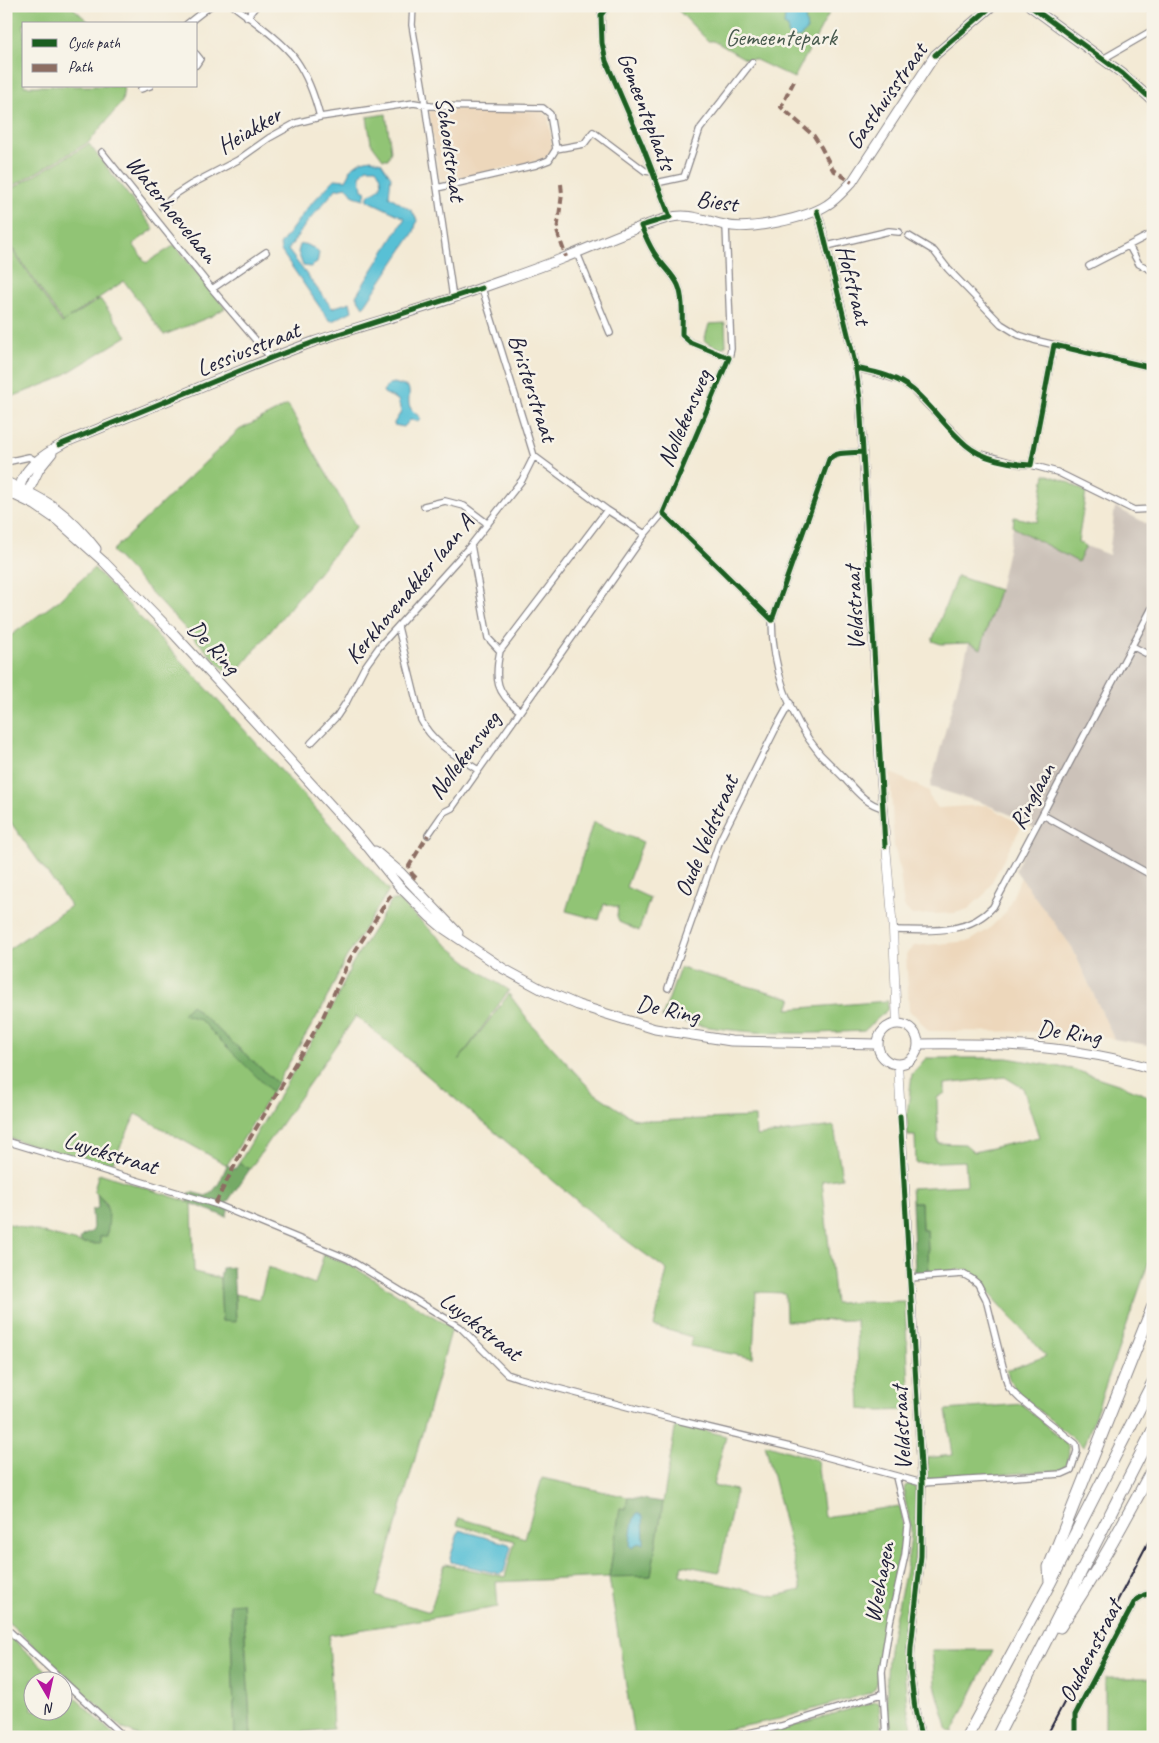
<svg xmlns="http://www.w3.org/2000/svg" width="1159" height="1743" viewBox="0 0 1159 1743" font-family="Caveat,sans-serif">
	<rect width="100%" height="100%" fill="#f7f3e8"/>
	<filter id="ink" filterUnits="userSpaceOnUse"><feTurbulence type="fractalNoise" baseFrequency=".02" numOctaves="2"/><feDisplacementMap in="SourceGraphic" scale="10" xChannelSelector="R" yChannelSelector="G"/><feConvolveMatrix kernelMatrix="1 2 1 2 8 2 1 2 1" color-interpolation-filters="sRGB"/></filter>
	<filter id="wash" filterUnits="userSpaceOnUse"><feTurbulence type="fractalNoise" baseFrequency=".0096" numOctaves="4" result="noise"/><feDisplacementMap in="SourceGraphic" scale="20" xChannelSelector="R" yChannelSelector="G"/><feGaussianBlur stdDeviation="1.12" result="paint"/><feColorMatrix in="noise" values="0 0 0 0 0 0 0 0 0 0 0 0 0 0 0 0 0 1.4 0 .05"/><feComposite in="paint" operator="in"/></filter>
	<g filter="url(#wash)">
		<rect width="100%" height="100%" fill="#f3ead5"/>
		<!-- built -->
		<path fill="#edd7bb" d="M432,109l110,2 6,5 4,28v6l-4,6 -6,4 -99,21 -4,-4 -10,-65z
			M890,772l39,19v5l9,12 48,-3 36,20 -36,68 -18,16 -13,4 -43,2 -8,-8 -5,-41 -5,-20z
			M1021,877l51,70 42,92 -51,-7 -135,-1 -11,-14 -8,-6 -3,-57 8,-8 56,-5 19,-12 17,-17z"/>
		<!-- industrial -->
		<path fill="#ccc2b9" d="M1115,507l38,20v519l-39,-7 -42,-92 -57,-77 20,-41 -17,-11 -35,-15 -53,-16 39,-144 12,6 18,-59 14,-63 65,35 8,-16 23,9z"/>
		<!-- green -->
		<path fill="#91c474" stroke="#5a7358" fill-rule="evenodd" d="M6,6h65l20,18h-67v62h100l-2,16 -33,40 -83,48z
			M674,6h159l-39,72 -40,-19 -7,1 -33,-19h-6z
			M386,114l5,37 -3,8h-5l-12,-16 -4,-26z
			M89,144l65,85 -21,15 13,19 29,-18 50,63 -13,8 -48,19 -40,-54 -61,41 -57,-83v-47z
			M6,241l56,82 38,-24 27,37 -71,44 -50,19z
			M725,323l1,22 -5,4 -17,-8 5,-17z
			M288,405c21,42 47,80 68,122l-124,151 -120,-127 127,-121z
			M1045,474l21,7 20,11 -8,50 8,4 -8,16 -65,-35 1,-10 23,5z
			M94,568l117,125 178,197 -43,68 -24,50 -45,75 -86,-78 -7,9 15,5 73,73 -45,73 -91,-51 -26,54 -104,-31v-186l65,-45 -65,-90v-177l52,-38z
			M957,576l42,14 -18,59 -12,-6 -28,1 -9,-3z
			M593,822l50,20 -17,45 24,11 -11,33 -20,-9 -2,-6 1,-9 -14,-3 -5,16 -33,-9z
			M392,900l7,1c35,32 69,66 110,89l-50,70 50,-66 23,31 61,67 39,26 19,3 104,-4 1,19 78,-10 8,52 -20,3 13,122 70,-2 5,109 -29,1 -21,-2 -4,-89 -70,1 -1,-28 -29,-1 -3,66 -63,-12 2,-9 -38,-11 13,-56 -55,-40 -256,-214 -106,153 -11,-6 97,-163 16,-36z
			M680,968l112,30 -4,11 100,-8 -1,9 -23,21c-26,1 -53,3 -80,2 -41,0 -82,-6 -122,-15z
			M926,1058h81l65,11 52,17 29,12v152l-69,197 -69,-56 -6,-12 -2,-9 39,-14 -78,-87 -39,4 -2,-43h-5l-1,-28h-9l-1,-14 56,-3 -2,-24 -49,2 -1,-27h-7l-1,-21 5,-41zM1005,1077l18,11 16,49 -65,15 -9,-8 -27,-1 -1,-45 8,-5v-9z
			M102,1174l90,29 2,69 26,6 2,43h14l-1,-27 25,5 8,-32 47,17 9,-30 28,12 100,62 -76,268 54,16 15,-48 60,13 10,-36 -58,-16 2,-7 66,20 17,-60 86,19 -2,12 -5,-1 -12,68h42l25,-153 50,13 -13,49 23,5 -17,82 -37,-7 -2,10 95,21 26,-6 -36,-146 52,16 7,57 76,-11c2,9 4,17 3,26 -4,44 -21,86 -24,129 -1,11 1,26 -9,32l-91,26 -89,18h-56l-25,-160 -113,5 2,25 -169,28 4,94 -30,3v5h-52l-8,-134 -13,2 5,132h-94l-19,-9 -116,-108v-397l76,20 13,1 5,-8 7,-32 -13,-13 4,-16z
			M1022,1404l45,40c4,8 1,20 -6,26l-134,10 -1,-22 27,-3 -7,-45z
			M910,1484l5,3 1,4v52l-12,124 3,38 7,32h-24c-4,-33 -5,-68 1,-100 7,-34 17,-68 20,-102 1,-16 -10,-39 -6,-49z
			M6,1633l51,47h-25v30h30l1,-24 53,51h-110z
			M932,1650h61l-40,82 -5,-1 -13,-46z
			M1105,1678h48v59h-48z
			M874,1702h3l2,3 3,32h-126z"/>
		<!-- forest -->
		<path fill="#74aa66" stroke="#4b6650" d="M191,1005l86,78 -5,9 -73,-73 -16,-5z
			M239,1163l11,6 -24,35 4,2 -4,11 -38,-15 2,-10 16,4c13,-7 15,-18 21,-31l8,4z
			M97,1194c15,15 12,23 10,42h-7v8l-18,-1 -2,-3 2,-4 11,-5 -1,-21 6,-2z
			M912,1202h9l1,28h5l2,43 -14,1z
			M233,1267l3,55 -14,-1 -2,-43 2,-10z
			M628,1497l35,5 -12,74 -42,1 11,-69 6,1z
			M243,1603l8,134h-16l-5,-133z"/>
		<!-- water -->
		<path fill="#58c0d5" stroke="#3d7188" d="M801,6h17c-3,1 -6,1 -9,3 -7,4 -2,15 -2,22l-8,7 -9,-2 -2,-3v-6l-4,-2 1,-9 12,-4z
			M371,159l10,3 10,15 -2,19 23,15 5,9 -3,12 -49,73 -2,2 -7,-11 49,-78 -38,-18 2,-6c16,-5 15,-14 7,-26h-10l-6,8 2,14 4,2 -2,7 -10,-3 -7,-9 -11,2 -31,36 -17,25 44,58 18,-6 2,9 -20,10 -4,-2 -47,-68 -1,-6 28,-38 27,-28 11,1 4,-7 -1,-3 12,-9z
			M304,244l10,4 5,5 -2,10 -7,4 -7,-1 -5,-14 2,-7z
			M394,383l14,4c3,7 -1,13 2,20 2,5 8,7 11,12l-2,2 -9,-1 -6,7 -10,-2v-2l7,-11 -3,-12 -14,-7 -1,-2 6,-7z
			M637,1513l6,3 1,28 -5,-1 -7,5 -2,-2c1,-10 1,-24 7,-33z
			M459,1530l50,14 2,3 -7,25 -4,2 -49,-12 -1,-4z"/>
	</g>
	<g filter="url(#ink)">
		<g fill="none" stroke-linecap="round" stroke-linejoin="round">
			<!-- minor casing -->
			<g stroke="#8a8688" stroke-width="8">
				<path id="minor" d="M234,6c18,14 50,36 62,54 12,17 19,37 24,57
					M413,6l-1,19 11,65 30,208
					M601,6l1,37 4,18 37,86 27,70
					M1146,6l7,5
					M601,15l7,-9
					M247,17l9,-11
					M187,24l23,-18
					M196,54l4,5 -4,6
					M1103,59l50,-29
					M141,89l9,-3
					M556,149l28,-5 9,-12 52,39 8,1
					M102,152l110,137 59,69
					M656,183l28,-6 16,-48 52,-67
					M162,207l14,-13 14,-9 48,-25 31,-22 27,-15 24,-6 94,-14 17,3 112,2 7,6 6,35 -7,11 -13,5 -99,23
					M641,226c5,11 9,22 16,31 7,10 16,17 21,28 6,14 4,35 4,50l8,7 39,16
					M909,236l25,15 14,18 53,55 18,11 15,5 119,28
					M827,246l62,-15 10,1
					M1129,246l10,18 14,7
					M577,253l33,80
					M1089,266l64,-33
					M482,288l52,168 73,54 38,24
					M212,289l54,-37
					M856,368l24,6 20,7 12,8 55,57 11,7 39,11 14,1 26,7 77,38 19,-1
					M863,452c-10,1 -27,-1 -34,7l-57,161c0,47 17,97 48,134 8,8 16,16 24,24 12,13 22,26 39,30
					M6,462l23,-5 7,4
					M1031,465l23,-120
					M424,506l21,-5 19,5 24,18
					M663,513l109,107
					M471,545l17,93 12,13c-6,29 -4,42 20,60
					M398,627l23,93c12,24 36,36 57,50
					M1132,646l21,11
					M500,651l107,-141
					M311,743l26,-27 10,-15 17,-33 15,-21 92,-102 51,-65 12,-24
					M1043,815l110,61
					M428,835l16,-23 8,-4 193,-274 18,-21 66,-155 2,-9 -5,-123
					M893,930c36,0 73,6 100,-23l160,-301
					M668,988l52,-148 57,-114 13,-23
					M6,1141l209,63 133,55 112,68 47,47 12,4 162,43 109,26 132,36 140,-9 9,-4 6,-19 -1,-7 -56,-45 -11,-11 -2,-5 -21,-84 -8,-15 -6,-5 -9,-5 -53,4
					M6,1628l118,109
					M730,1737l51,-11 101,-32
					M886,1737l-4,-65 8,-50 15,-67 3,-29 -12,-49
					M1075,1737v-22l60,-114 9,-6 9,-2"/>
			</g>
			<!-- tertiary casing -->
			<g stroke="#8a8688" stroke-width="9">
				<path id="tertiary" d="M817,211l4,13 34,139 5,36 20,373 13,158 4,94
					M898,1064l24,419 -1,73 -10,91 -1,23 5,39 6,28"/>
			</g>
			<!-- secondary casing -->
			<g stroke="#8a8688" stroke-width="11">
				<path id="secondary" d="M1030,6l93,68 30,27
					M6,482c42,18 62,31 90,67
					M6,491l29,14 22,15 47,42 70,72 83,90 106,117 36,45 31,31 13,11 61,41 37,20 37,16 77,24 76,12 146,3
					M23,495l5,-3 11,-23 13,-16
					M20,497c-4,-27 26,-44 46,-55 47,-19 94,-38 141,-58 35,-14 70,-29 106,-42 52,-18 105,-31 157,-50 30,-11 61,-21 91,-33 36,-14 70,-31 107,-41 21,-6 37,3 57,7 24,6 82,-7 102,-20 10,-6 17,-15 25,-23l83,-127 57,-49
					M375,851l26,22 57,60
					M878 1044a20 20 0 1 1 40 0a20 20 0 1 1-40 0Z
					M918,1044c81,-1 157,1 235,25"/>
			</g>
			<!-- motorway casing -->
			<g stroke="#8a8688" stroke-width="13">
				<path id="motorway" d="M1050,1582l-1,-15 104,-261
					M1060,1627c35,-51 64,-105 93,-159
					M967,1737l83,-154 103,-201
					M997,1737l156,-307"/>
			</g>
			<!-- minor -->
			<use href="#minor" stroke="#fff" stroke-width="5.5"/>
			<!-- tertiary -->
			<use href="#tertiary" stroke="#fff" stroke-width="8"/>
			<!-- secondary -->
			<use href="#secondary" stroke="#fff" stroke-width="9"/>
			<!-- motorway -->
			<use href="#motorway" stroke="#fff" stroke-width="11"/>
			<!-- rail -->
			<path stroke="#22223b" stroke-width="2" d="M1046,1737l107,-204"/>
			<!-- quiet -->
			<path stroke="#8d6e63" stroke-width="4" stroke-dasharray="8 4" stroke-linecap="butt" d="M794,81l-13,26 33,29 7,11 12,23 19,12
				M561,184l1,10 -5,37 9,26
				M416,878l-4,-4 -3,-8 19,-31
				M215,1204l26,-51 81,-134 28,-60 39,-61 4,-4"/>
			<!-- cycleway casing -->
			<g stroke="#f7f3e8" stroke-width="8">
				<path id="cycleway" d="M608,6l-7,9 1,28 4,18 37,86 27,70 -29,9c5,11 9,22 16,31 7,10 16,17 21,28 6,14 4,35 4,50l8,7 39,16 -66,155 109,107 57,-161c7,-8 24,-6 34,-7
					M1030,6l93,68 30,27
					M935,55l57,-49
					M817,211l4,13 34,139 5,36 25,447
					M856,368c19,4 41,8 57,22 19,16 34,39 53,55 16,14 44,19 65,20l23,-120 99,23
					M59,445l212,-87 43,-16 168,-54
					M900,1116l22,367 -1,73 -10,91 -1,23 5,39 6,28
					M1075,1737v-22l60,-114 9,-6 9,-2"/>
			</g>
			<!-- cycleway -->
			<use href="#cycleway" stroke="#1b5e20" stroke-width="5"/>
		</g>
	</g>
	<g text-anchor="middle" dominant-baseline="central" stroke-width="5" stroke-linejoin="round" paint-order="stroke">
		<!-- park labels -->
		<g font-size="24" fill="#495b4f" stroke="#f7f3e8">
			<text x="781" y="37">Gemeentepark</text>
		</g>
		<!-- street labels -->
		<g font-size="24" fill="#22223b" stroke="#f7f3e8">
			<text transform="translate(886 96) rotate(-55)">Gasthuisstraat</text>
			<text transform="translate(647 111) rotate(69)">Gemeenteplaats</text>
			<text transform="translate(249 130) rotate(-31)">Heiakker</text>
			<text transform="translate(451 149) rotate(82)">Schoolstraat</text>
			<text transform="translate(717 201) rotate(8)">Biest</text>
			<text transform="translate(172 209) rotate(51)">Waterhoevelaan</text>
			<text transform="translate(854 285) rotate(76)">Hofstraat</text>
			<text transform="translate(248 349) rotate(-22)">Lessiusstraat</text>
			<text transform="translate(533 388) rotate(72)">Bristerstraat</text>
			<text transform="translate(684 418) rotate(-67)">Nollekensweg</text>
			<text transform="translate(409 589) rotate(-50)">Kerkhovenakker laan A</text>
			<text transform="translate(854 608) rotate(-93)">Veldstraat</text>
			<text transform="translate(214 647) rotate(47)">De Ring</text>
			<text transform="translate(464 755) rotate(-53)">Nollekensweg</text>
			<text transform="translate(1032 796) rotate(-62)">Ringlaan</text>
			<text transform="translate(706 836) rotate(-67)">Oude Veldstraat</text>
			<text transform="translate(668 1009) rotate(12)">De Ring</text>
			<text transform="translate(1069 1032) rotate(8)">De Ring</text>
			<text transform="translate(111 1153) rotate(17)">Luyckstraat</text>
			<text transform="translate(481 1326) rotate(38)">Luyckstraat</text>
			<text transform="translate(901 1428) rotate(-93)">Veldstraat</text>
			<text transform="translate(879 1582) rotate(-79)">Weehagen</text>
			<text transform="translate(1090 1651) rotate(-63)">Oudaenstraat</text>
		</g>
	</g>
	<!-- margin -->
	<rect width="1159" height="1743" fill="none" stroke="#f7f3e8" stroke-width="25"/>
	<!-- legend -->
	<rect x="22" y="22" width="175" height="65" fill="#f7f3e8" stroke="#a29fa3"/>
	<rect x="32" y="39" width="25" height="8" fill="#1b5e20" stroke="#a29fa3"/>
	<text x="68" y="48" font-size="15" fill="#22223b">Cycle path</text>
	<rect x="32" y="64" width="25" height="8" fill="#8d6e63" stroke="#a29fa3"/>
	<text x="68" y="72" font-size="15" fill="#22223b">Path</text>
	<!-- north arrow -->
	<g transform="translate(48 1696) rotate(171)"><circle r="24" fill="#f7f3e8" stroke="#a29fa3"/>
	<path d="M0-4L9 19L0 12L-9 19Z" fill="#b5179e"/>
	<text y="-8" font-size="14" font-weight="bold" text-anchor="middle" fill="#22223b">N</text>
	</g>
</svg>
